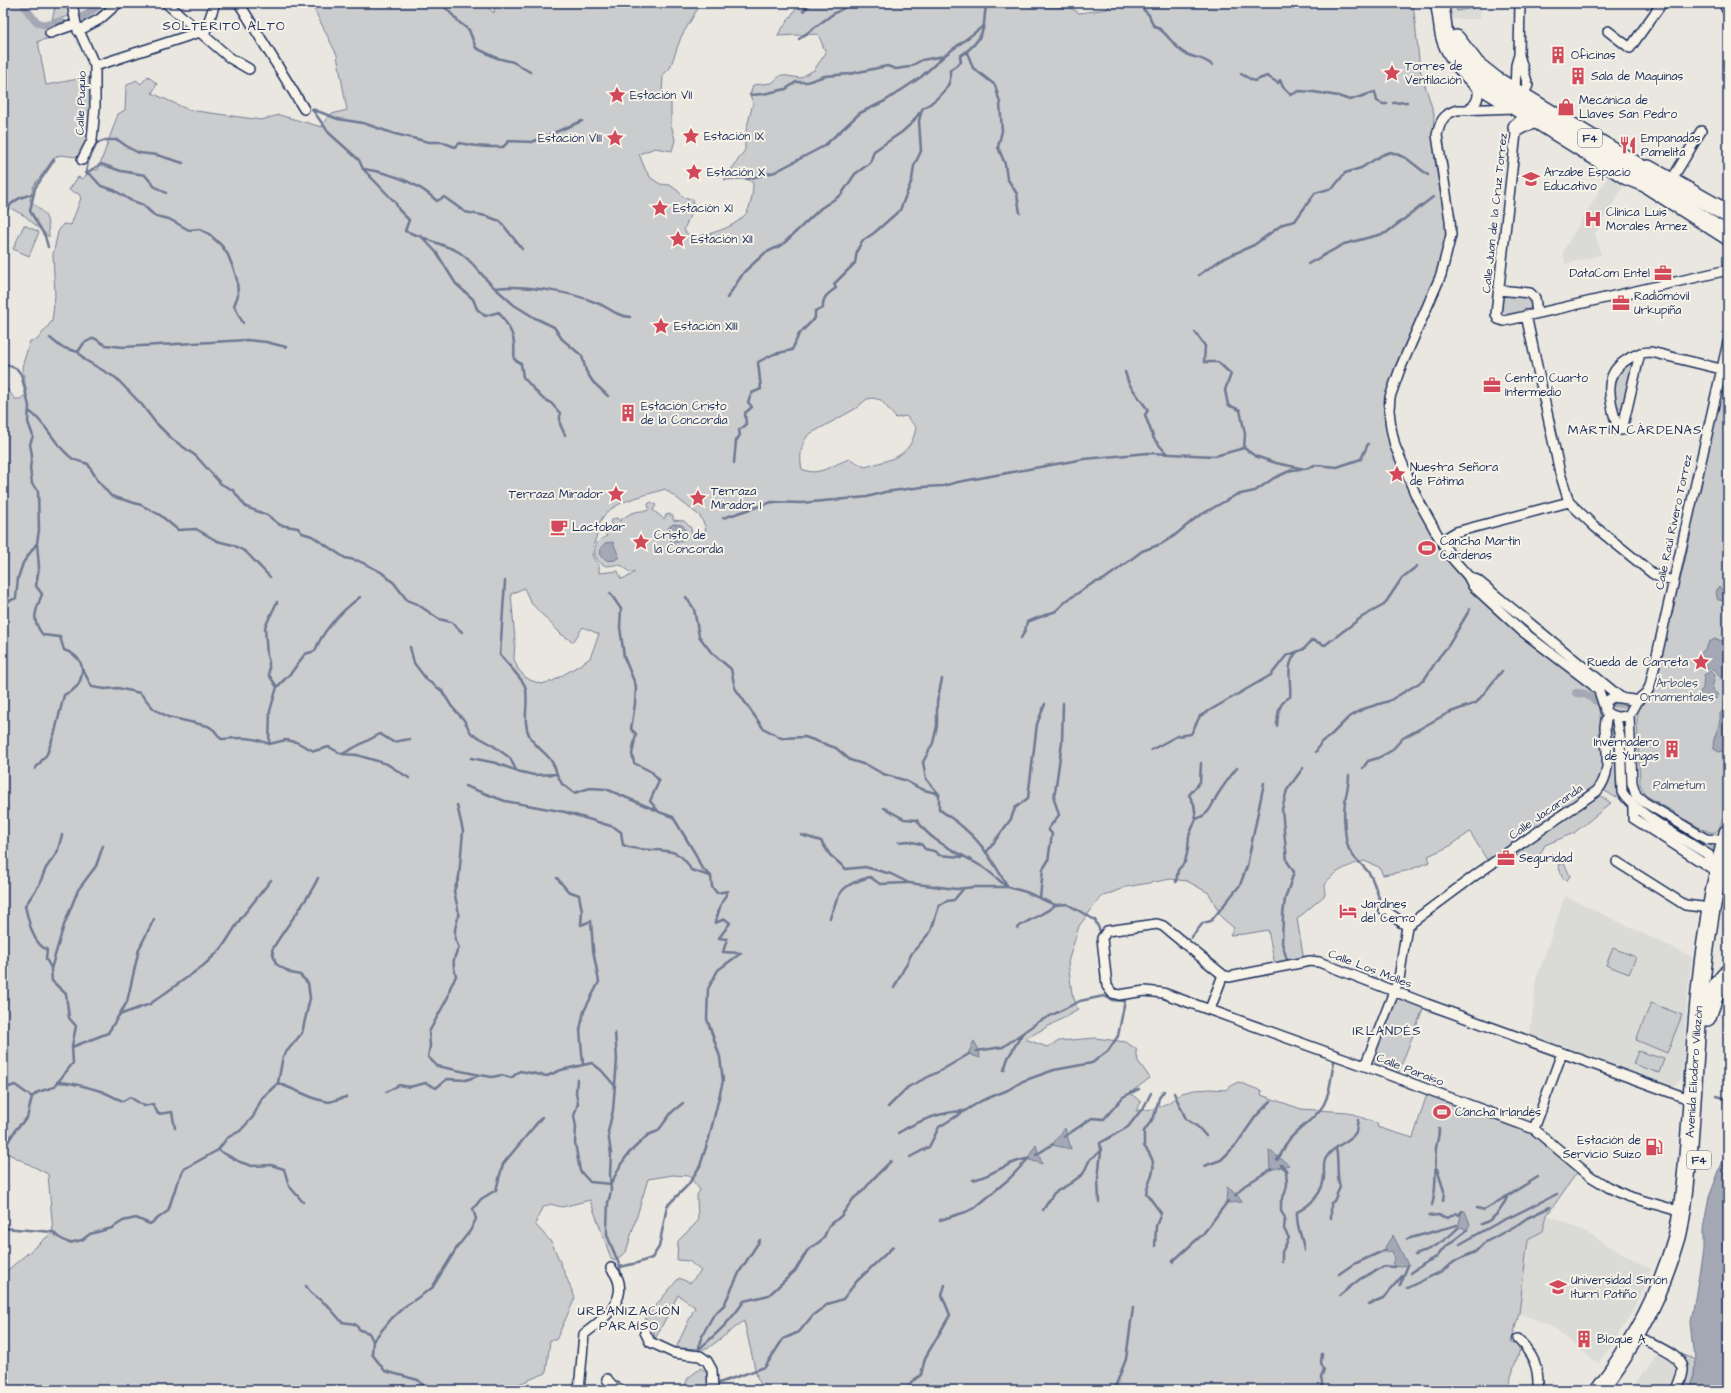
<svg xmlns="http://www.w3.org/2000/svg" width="1731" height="1393" viewBox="0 0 1731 1393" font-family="'Architects Daughter',sans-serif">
	<rect width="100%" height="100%" fill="#eae7e0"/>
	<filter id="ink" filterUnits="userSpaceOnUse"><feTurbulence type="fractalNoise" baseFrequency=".025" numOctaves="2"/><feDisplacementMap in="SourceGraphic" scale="8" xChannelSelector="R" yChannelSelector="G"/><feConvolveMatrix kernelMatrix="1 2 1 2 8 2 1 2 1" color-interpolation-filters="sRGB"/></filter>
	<g filter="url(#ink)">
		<!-- built -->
		<path fill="#dadad6" d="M1447,3h34l-1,16h-28z
			M1609,175l16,9 -30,49 6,22 -36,9 -2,-13z
			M1565,896l127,61 -5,40 -5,81 -8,8 -5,1 -139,-51 6,-56z
			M1547,1215l19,7 85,47 -10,25 -11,21 -18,30 -14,18 -49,-38 -30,-12 9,-74 15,-8z
			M1657,1353h5l10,6 7,9 -6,22h-44z"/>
		<!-- green -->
		<path fill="#cbcccd" stroke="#737e96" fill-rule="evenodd" d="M3,3h17c7,12 14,25 29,24l2,11 -13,3 8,44 43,-8c2,28 7,57 -12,80l-17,-2 -7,4 -20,28 -3,14c17,13 18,15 19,36l-24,-21 -22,-12z
			M56,3h11l3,13 -18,4z
			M104,3h9l-13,12 -19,8 -1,-4z
			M311,3h171l12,10 1,-10h206l-20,34 -11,31 -7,7 -1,18 9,10v21l4,16 -3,11 -17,-3 -16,6 6,15 6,9 9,6 10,1 8,6 5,6 10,2 1,8 -10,22 2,4 7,4c18,-3 38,-8 51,-21 7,-6 9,-24 9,-33l-6,-4 -23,1 21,-30v-15l8,-32 -3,-8 3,-10 19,-2 9,-8 19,3 14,-8 12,-17 -8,-19 -41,2 23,-33h222l25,4 24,1 8,5 29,-4 2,-6h303l7,66 14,45 -1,20 2,27 12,68 -4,27 -14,40 -22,44 -22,64 1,19 5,23 19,48 40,70 23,27 121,100c7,16 14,74 6,89 -3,5 -7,9 -10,13l-103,67 -17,-28 -20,14 -22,10 2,6 -24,9 -23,4 -4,-8 -15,-6c-12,3 -35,12 -39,25 -1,3 0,7 0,9l-28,24 7,41 -29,5 -7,-35 -23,4 -15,1 4,-7 -12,-10 -13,-25 -22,-12 -16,-2 -45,8 -25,10 -22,29 -11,36 4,31 6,17 -53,29 22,8 12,-6 36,-3 31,4 10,7 2,12 12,17 -20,15 11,9 -5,9 17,-2 15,-6 14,-10 12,-3 18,-1 13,1 13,-8 24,9 -1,4 40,14 47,3 30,12 -1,3 36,11 14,-44 50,17 55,22 46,38 -31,44 -4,16 -15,8 -9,74 -8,30 10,3 -12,37 -7,7h-738l-7,-13 -13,-56 -37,28 -31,-1 19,-41 -17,-12 -23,44 -2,-11 -8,-10 34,-40 11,5 11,-12 -12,-10 -12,-1 1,-19 20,-20 -1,-26 3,-5 -11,-14 -16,-1 -25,4 -22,73 -12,9 -3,-3 -21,-58 -28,7 -12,-3 -8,4 -7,16 17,19 23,55 -19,42h-6l-4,33 -42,17h-501v-116l50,-42 -5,-58 -45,-23v-767l12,15h5l7,-5 -5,-27 8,-26 7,-1 15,-19 3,-25 -2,-41 5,-23 5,-8 8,1 10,-27 -2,-4 -10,-4 9,-13 5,2 8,-10 7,1 20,-56 7,-4 1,-24 10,-6 5,4 7,-8 9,8 -5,9 37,17 72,10 18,-5 43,12 6,-12 19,-5 -10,-55zM873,398l8,2 15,18 10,-2 10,11c-5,31 -25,32 -51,40l-15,-8c-15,4 -32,19 -48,10 -3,-11 -1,-25 6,-34l47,-26 12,-10zM665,489l35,27 5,10 1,7 -14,3 -1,-8 -7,-7 -11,-1v-4l-4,-2 -3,1 -2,4 -11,-9 3,-5 -5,-3 -3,2 1,5 -2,2c-10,-1 -20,3 -27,10l-3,-3 -4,1 -3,3 3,5 -2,3h-5l-1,3 2,3c-4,2 -7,3 -10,7 -6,9 0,21 10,23 4,0 8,-2 12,-1 5,1 7,4 10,7h6l-7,5 -7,2 -3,-8 -19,2v-8c-9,-8 -8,-14 -4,-25 3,-5 2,-12 5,-18 9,-21 45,-26 65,-33zM524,588l7,15 30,31 12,8 10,-15 16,7 -9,24 -7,5 -30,18 -12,3 -11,-4 -6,-4 -6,-7 -4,-10 1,-19 -4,-46z
			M1456,3h17v5l-16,3z
			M24,225l15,7 -10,24 -16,-7z
			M1503,295h22l6,4 1,7 -6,5 -24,4 -2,-2 2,-17z
			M1728,350v451c-11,36 -7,39 -42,19l-3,1 -7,-4 -2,-5 -29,-17 -5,-11 -3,-65c0,-17 21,-22 17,-37l17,-73 2,-1 2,-8 -1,-2 3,-17h3l12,-52 -2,-7 8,-30h2l15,-75 2,-2 2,-9 -2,-5 6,-10 4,-20 -1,-1z
			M1630,363l3,2 -10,43h-2c-15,-6 -7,-39 9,-45z
			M1611,701l19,1 -1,8c-7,3 -14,5 -20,-3z
			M1609,724c10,21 15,51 8,74l-14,-8c13,-20 8,-43 6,-66z
			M1626,773l3,19 5,7 83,51 -2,6 -70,-45 -17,-14 -3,-10z
			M1598,794l13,9 -37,30 -29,12 -9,17 -21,-7z
			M1564,863l6,13 -3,4 -4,-1 -5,-14z
			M1613,948l23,9 -7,17 -23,-9z
			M1397,997l27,9 -26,68 -25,-9 -2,-5z
			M1651,1003l31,12 -15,38 -31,-13z
			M1638,1051l26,8 -5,14 -26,-9z
			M1683,1355l12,5 -1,15 -5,15h-6c5,-15 7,-21 0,-35z
			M701,1368l6,5 3,17h-27l5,-12z"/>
		<!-- water -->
		<path fill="#a3a8b4" stroke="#6d7892" d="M673,524l9,1c9,9 1,19 -11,17l-3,-14z
			M613,542l6,15 -4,3 -6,1 -8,-4 -1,-8 5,-6z
			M1719,587l4,4 2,-2 3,1 -1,11 -9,-1c-2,-4 -3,-10 1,-13z
			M1715,639l8,2 -1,7 6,1c-1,3 -4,5 -4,9 -2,9 7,13 3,24 -12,-3 -7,-18 -22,-12l-4,-3 2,-6 -3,-7 6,-6 3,-6z
			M1710,671l5,4 -3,14 6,6 -1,3c-8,2 -14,3 -21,-1l7,-9 1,-13z
			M1728,694v47l-5,10 -4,1 -5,-3c-4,-9 8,-24 6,-35l3,-4 2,-13z
			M974,1041l5,9 1,8 -12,-4z
			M1728,1126v264h-39l5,-15 1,-15 -4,-38 12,-72v-21l6,-32 17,-44z
			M1065,1128l6,21 -19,-4z
			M1036,1145l6,19 -15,-5z
			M1269,1150l20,15 -19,5z
			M1227,1187l10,8 5,7 -16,1z
			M1462,1211h3l5,13 -3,6h-2l-2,-3 -5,1z
			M1393,1235l15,30 -13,2 -3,-4 3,-4 -3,-8 -5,1 -2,-5z"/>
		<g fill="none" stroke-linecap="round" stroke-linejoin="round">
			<!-- stream -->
			<path stroke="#6d7892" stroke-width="2.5" d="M441,3l19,20 9,7 7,18 21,10 16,4 17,10
				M1141,3l2,6 6,6 4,10c14,5 22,25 33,29 11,5 17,3 26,11
				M803,11l8,-8
				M799,39l34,-25 20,-11
				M967,52l6,16 22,17 5,18 2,28 -4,16 7,17 2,14 10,16 3,19
				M1241,74l13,7 13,-5 11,7 2,-3 3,7 8,8 8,-4 15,1 24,4 12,4 25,-8 2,9 6,3h4
				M750,95l13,-1 23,-5 10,-7h11l18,-6 24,-2 38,-8 9,3 13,-2 13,-7 22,-4 38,-29
				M1393,103l14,-1
				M312,109l17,24 30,27 4,9 32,33 4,8 10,10 -4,11 17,6 14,15 20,32 17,15 4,10 8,7 14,-4c12,18 17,24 15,47l7,5 2,13 19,21 9,5 9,10v11l5,11
				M312,109l26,10 25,4 32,11 34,8h13l13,5 5,-4c15,4 28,4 43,4l6,-6 23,1 50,-21
				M364,169c26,4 53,13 73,32l7,-4 21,15 21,4 14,5 22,28
				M86,173l5,2 10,11 13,4 16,10 13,5 12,11 14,3 20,11 10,-1 10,5 13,12 6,9 6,15 3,10 1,15 -4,11 9,17
				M86,173l2,-11 9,-19 9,-3h12l11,8 10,5 18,2 26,8
				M86,173l15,-9 20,7 24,4 9,11 12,7
				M747,179l28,-7 49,-26 36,-33 25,-12 36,-24 22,-20
				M3,216c7,-14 15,-19 31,-22
				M425,238c10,5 22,8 32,13 15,8 25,26 38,37 27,-4 77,4 102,15 14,5 16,12 33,14
				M48,247l-3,-11 -15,-25 5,-23 19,-28
				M1308,264l36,-20 42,-11 47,-36
				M1199,275l23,-16 32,-14 29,-21 12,-3 20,-28 18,-5 12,-15 16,-5 21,-13 9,-3 15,6 22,17
				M495,288l19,17 21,13 19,9 8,12 20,17 4,15 7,11 15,14
				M727,298l17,-26 21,-19 17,-8 39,-37 20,-13 14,-21 15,-11 4,-12 28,-19 10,-9 8,-11
				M1195,332l10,14 -1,16h14l13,12 -6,16 3,15 12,5 5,24 -1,14
				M50,338l11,9 17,5 7,8 31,18 26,27 13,17 17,17 24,17 25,28 12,6 13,17 21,8 13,10 18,3 4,5 10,3 33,22 14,3 22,11 13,11 13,17 10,4 22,15 12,3 11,10
				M78,352l6,-9 10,-5 11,7 18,2 124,-7 19,2 20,5
				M3,366l5,-1 9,4 4,5 8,32 -1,16 5,14 -3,8 2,11 -2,13 2,16 6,7 1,39 -2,13 -14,20 -5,15 -2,20 -7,3 -6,-1
				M1125,372l4,12 19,26 -3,5 9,24 13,15
				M29,411c18,12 26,36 44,48 4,2 10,3 15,5l10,17 13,15 30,9 19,10 18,15 18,-1 21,12 16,4 13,7 24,25
				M734,463l2,-22 4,-6 -1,-5 7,-5 -1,-12 7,-6 -4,-5 4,-9 9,-4 -3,-27 16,-8 18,-4 7,-16 16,-16v-7l8,-3c-1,-11 5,-14 13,-20l-2,-4 21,-21 2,-12 5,-10 12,-8 26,-23 12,-30 2,-14 7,-15 -2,-30 3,-12c9,-5 23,-16 27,-26 2,-4 1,-9 1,-13l11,-8 -1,-6c11,-7 22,-17 24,-32 1,-7 0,-15 4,-21
				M723,518l49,-16 29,1 66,-6 18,-5 37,-5 21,-1 15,-4 126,-23 64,-6 67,3 29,-8 11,8 21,7 29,6 10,-4 22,2 24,-8 7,-15
				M505,581l-5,74c5,6 23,25 25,31 5,16 -4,35 5,51 9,15 22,17 27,37
				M610,593l11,16 -1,18 4,30 12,29 -1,18 -4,25 5,5 -4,20 2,9 18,9 7,9 -9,20 9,11 14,5 23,38 5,12 10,9 1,11 5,6 11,-2 -7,13 -6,19 10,-4 5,4 -11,15 8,1 -4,13 18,1 -23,17 -10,19 -1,30 13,38 3,24 -14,57 -9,28 -12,19 -21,21 -8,41 -7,11 -15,5 -17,4
				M686,597l8,12 5,27 12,16 20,17 4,19 28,40 18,10 24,-1 31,11 14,12 19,6 14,8 21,6 17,9 18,5
				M1021,638l4,-7 2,-9 29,-11 10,-10 27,-18 10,-3 14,-10 25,-19 19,-7 13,-8 23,-19 23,-13 16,-9 19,-4 19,-13 18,-8 9,-1
				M410,647l4,16 13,17 15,11 10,16 12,13 7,13 20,11 19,14 6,12
				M83,670l9,17 13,2 13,-1 22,5 14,16 14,8 40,9 6,4 7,9c17,-1 32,-3 48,5l17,-4 10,2 18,9 15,-4 13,7 15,1 30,9 22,14
				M942,679l-5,23v24l-4,17 -10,19 3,17 13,15v15c9,7 19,13 27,21 18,15 30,37 42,57l18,5 29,13 12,-1 28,16 5,11
				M277,687l-8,-12v-13l-2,-6 -2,-29 12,-25
				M1277,726c1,-13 1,-23 13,-29 2,-15 -6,-31 7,-45
				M269,744l1,-33 7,-24 14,-14 14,-19 10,-3c8,-22 27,-40 45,-54
				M1151,750l26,-14 14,-2 9,-18 71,-41 15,-19 18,-7 8,-9 13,5 37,-28 22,-12 18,-27 15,-12
				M1316,752l5,-10 8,-5 19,-19 15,-9 26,-8 35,-21 15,-23 9,-11 22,-37
				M344,753l36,-19 13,8 17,-3
				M471,758l25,5 21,8 17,4 23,-1 5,10 12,9 16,-5 16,1 52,22
				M1363,768l5,-7 10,-3 13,-7 12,-13 45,-25 28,-10 26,-32
				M35,769l12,-15 8,-22 9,-37c5,-3 13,-6 15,-12 8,-17 0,-28 -15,-33l-4,-13 -17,-2c-13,-16 -7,-24 -1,-41l-6,-8 3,-19 -2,-24
				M1349,775c0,10 -3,18 -4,28 -2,9 0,31 2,40 2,13 15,20 22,30 7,11 8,23 14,35
				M465,786l40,15 60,11 49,15 7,5 2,13c27,12 54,-6 68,25l19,6
				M457,805l6,26 -4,46 -5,14 5,23 -4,15v10l4,9c-6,10 -7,16 -3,28l-6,12 -2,9 -19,35 1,14 -2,11 9,9 43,9
				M884,808l20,11 13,1c14,23 40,31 62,45 10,5 18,14 27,21
				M1196,819l-2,-15 -5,-9 11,-13 1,-19
				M801,835l20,6 9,14 16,14 19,-2 26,7 18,9 47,6 18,-2h34
				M899,842l9,-1 13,3 4,5 9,2 5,4 23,2
				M986,853l25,-34 4,-11 13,-10 9,-74 8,-20
				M557,878l11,13 11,4 3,16 -1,14 10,-4 2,29 6,32 -15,29 -4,19 3,34
				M1176,882l2,-12 7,-8 3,-13 1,-13 7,-17c15,-5 15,-14 22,-25 6,-9 12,-18 19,-26
				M1040,898l3,-29 5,-8 4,-27 -4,-5 11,-14 -5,-16 8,-56 1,-40
				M830,918c10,-28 11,-33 40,-41l10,7 27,-1
				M1393,921l6,6
				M1017,928c12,-9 27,-13 38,-23
				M1191,938l12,-15 8,-2 29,-36 7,-19 17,-83
				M1287,960l-5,-17 1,-28 2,-16 9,-27 -7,-11 -5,-52 5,-19 16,-22
				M51,968l-5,-9 1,-9c-15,-7 -18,-29 -22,-44l14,-21 7,-17 11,-15 5,-18
				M894,988l18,-35 19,-22 8,-25 8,-5 7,-1 10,-12
				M119,1015l31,-11 53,-38 19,-18 19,-30 30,-38
				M615,1033l2,26 -4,51 -5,22 3,22 -1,20 1,17 -3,12 -1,24v8l13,32 1,11
				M72,1046l4,-20 -7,-8 -3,-24 -14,-13 -1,-12 13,-44 14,-35 18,-24 7,-20
				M1004,1070l4,-12 14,-24
				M577,1079l-1,14 2,10 -4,13 2,11 -1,16 5,28 10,11 21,2 10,-20 8,-11 19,-18 10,-4 14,-19 11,-9
				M57,1082c13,0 27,4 40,8 9,2 17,8 26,11l7,-4 14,9 9,-2 5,10 14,-2 3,16
				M278,1083l38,16 13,3 17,-5
				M3,1089l12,-4 17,12
				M386,1092l13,-7 10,2 17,-4 10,5 11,-9 19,1 14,-5 12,2 10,-2 9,3 9,-7 27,5 14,-6 31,-7 9,7 14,16
				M1174,1093l12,26 12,8 8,9
				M1717,1096l11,3
				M888,1107l20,-20 32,-16 29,-17
				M898,1133c20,-12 42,-21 65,-22
				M1064,1137l28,-19 12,1 19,-22 16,-8
				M218,1150l22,12 12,4 19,-1 13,4 5,17 14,16
				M1036,1155l17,-11
				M910,1157l19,-10 10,-20 42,-26 27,-11 15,-9 31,-11 38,-7 16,-12 10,-15 7,-35 -13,-1 -8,-4 -24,5 -42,21 -35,25 -27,4
				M1277,1160c5,-6 7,-13 11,-19 11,-14 28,-22 36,-37 7,-13 7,-29 10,-42
				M1281,1165l5,5 1,15 -2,8 -4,8v10l4,7 -1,11 5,9 -7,14v10
				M1204,1166l17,-6 15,-15 20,-29 15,-15
				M3,1167l3,-22 10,-16 11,-11 5,-21 6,-5 16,-5 19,-24 -1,-16 36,-14 19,-31 12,-53 15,-30
				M1437,1169l7,22 -1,10
				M973,1180c19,-4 34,-18 53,-21
				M1235,1196l9,-10 27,-17
				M1099,1202l-1,-23 3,-28
				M1432,1205c6,-20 2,-36 4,-57 1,-6 3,-12 3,-19
				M1477,1208l7,2 54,-33
				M1043,1210l11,-17 17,-10 12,-9 7,-15 11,-8 -1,-8 28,-16 17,-22 6,-12
				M1428,1216l10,-1 10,3 8,-5 3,2 3,-4
				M1331,1218v-15l3,-2 6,-14c-4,-12 -1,-26 -4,-39
				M940,1220l26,-8 10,-5 34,-29 19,-20
				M1482,1224c13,-5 20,-14 25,-27
				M3,1228l50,4 5,5 11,6 13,-3 8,-6 22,-6 11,-7 13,-3 14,6 18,-13 9,-28 7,-14 34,-19 9,-12 13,-7 13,-14 9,-19 16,-15 5,-27 19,-23 8,-35 -2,-15 -8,-8 -9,-2 -15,-9 -4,-14c14,-25 34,-46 46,-72
				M1407,1239l50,-14
				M1460,1244l34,-19 63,-31
				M1155,1246l1,-20 5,-13 -15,-20c6,-22 14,-27 -2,-47v-15l10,-14 5,-19 5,-7
				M1304,1251c-1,-14 -8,-23 -7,-39 15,-7 28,-22 27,-39 0,-7 -1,-12 4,-18 6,-8 17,-12 25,-19l3,-4 2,-12
				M1415,1255c16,-6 31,-14 43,-27
				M1172,1262l31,-28 25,-33
				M1411,1273l17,-12 9,-4 6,-8 24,-19
				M1339,1274l13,-9 33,-15
				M1400,1285l8,-20
				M306,1286l4,6 17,13 15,17 13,2 5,6 9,3 4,8 -1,13 13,17 33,9 10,10
				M1407,1288l33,-16 17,-12 18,-8 9,-9 33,-18 10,-7 23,-11
				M1340,1295l20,-16 24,-13 11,1
				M1369,1304l14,-6 20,-23
				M373,1341l19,-23 12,-11 28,-19 26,-42 12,-15 6,-12 -3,-10 8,-10 15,-9 7,-26 39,-47
				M699,1349c17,-15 32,-28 45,-48l25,-6 26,-24 12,-20 16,-12 6,-13 12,-10 13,-18 9,-7 10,-12 18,-18
				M699,1349l1,-8 5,-11 8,-14 11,-11 16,-34 20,-31
				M1322,1354l-1,9 3,6 -3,9 2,10 3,2
				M719,1383l46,-16 18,-28 16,-7 14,-17 15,-11 15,-5 14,-18 36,-34
				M909,1390l2,-8 10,-7 4,-17 25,-43 -8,-20 3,-10
				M1114,1390l12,-31 7,-52"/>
			<!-- canal -->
			<path stroke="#a3a8b4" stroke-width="8" d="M23,3c13,22 15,24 40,20
				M84,16l17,-13
				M1576,693l9,1 11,7
				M1611,703l19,1"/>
			<!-- street casing -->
			<g stroke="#1b2f5e" stroke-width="12">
				<path id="street" d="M72,3l4,21 19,42v41l-3,33 -10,20
					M166,3l64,55 19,11
					M239,3l65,106
					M1520,3l-1,52 9,30 -7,15
					M78,31l22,-12 18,-16
					M1608,31l22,17 32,-45
					M50,33l26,-9
					M204,35l11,-32
					M95,66l105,-34
					M1515,93l1,-28 3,-10
					M1516,108l-59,2c-14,4 -17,12 -20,25l13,85 1,15 -10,40 -41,94 -10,28 -1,13 2,18 4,18 22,52 24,43 11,17 16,18 5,10 49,45 71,54 6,6 7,21c8,6 14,6 23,3l7,-13
					M1467,110c12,-6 13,-16 9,-28
					M1517,124l-21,190 2,5 6,2 224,-51
					M1671,181l30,-50
					M1498,290l32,3 5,5 2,15
					M1526,315l34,158 9,29 25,24 58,47 7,4 14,4
					M1640,353l-18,77h-4c-6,-24 -18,-53 7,-69 8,-6 16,-9 26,-9l70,17
					M1441,541l15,-9 113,-30
					M1468,576l9,4 143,117
					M1636,702l11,-10 3,-6 78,-344
					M1605,708l2,-7 6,-4 20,3 3,2
					M1629,715l3,68 4,12 8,7 62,37 12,1 9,-4
					M1616,717l4,21 2,54c11,20 66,50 87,63l2,13
					M1633,806v12l81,52
					M1617,862l68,43 25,3
					M1383,909l24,17
					M1210,1009l13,-34
					M1365,1066l34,-87 8,-53 70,-52 120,-83c16,-19 9,-41 8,-64l1,-7 3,-5
					M1534,1129l28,-76
					M1682,1212l-55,-16 -19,-9 -18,-11 -56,-47 -169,-63 -202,-73 -18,-2 -26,4 -7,-2 -5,-7 -5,-48 5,-7 50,-7 6,2 60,49 6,2 81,-16 9,1 108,42 265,96
					M645,1332l5,10 11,5 13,6 26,3 7,5 5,9 1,20
					M1518,1339c16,17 21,28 20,51
					M1646,1340c9,5 36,16 37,28 1,6 -4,16 -6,22
					M607,1379l5,6 10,5
					M579,1390l5,-56c22,-16 50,-39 27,-66"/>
			</g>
			<!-- secondary casing -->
			<g stroke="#1b2f5e" stroke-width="16">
				<path id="secondary" d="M1726,3l2,5"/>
			</g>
			<!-- highway casing -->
			<g stroke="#1b2f5e" stroke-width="20">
				<g id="highway">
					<path d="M1439,3c3,10 3,20 5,31 4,19 19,35 32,48l151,94 18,7 83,53"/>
					<path d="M1456,39l20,26 19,15 142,86 20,14"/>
					<path d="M1517,127l5,-3 14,-5"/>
					<path d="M1648,169l80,45"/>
					<path d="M1707,1017l11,-32 10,-12"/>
					<path id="s1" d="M1599,1390c36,-46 62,-97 78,-153 5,-20 7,-40 9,-60 4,-37 6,-74 8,-111 5,-79 13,-157 34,-233"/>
				</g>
			</g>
			<!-- street -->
			<use href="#street" stroke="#f7f3e8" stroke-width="9"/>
			<!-- secondary -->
			<use href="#secondary" stroke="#f7f3e8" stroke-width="13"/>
			<!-- highway -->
			<use href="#highway" stroke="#f7f3e8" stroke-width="17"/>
		</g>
	</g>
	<!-- icons -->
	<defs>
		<g id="building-bare" transform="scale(1.38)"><path d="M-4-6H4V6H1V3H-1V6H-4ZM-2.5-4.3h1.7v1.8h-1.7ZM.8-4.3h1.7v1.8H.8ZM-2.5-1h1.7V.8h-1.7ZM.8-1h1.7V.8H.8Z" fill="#d1495b" stroke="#f7f3e8" stroke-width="2.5" paint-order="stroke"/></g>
		<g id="sight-bare" transform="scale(1.38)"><path d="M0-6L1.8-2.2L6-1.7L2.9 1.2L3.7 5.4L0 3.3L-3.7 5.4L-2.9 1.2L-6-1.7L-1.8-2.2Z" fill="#d1495b" stroke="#f7f3e8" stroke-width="2.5" paint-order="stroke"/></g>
		<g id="shop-bare" transform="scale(1.38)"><path d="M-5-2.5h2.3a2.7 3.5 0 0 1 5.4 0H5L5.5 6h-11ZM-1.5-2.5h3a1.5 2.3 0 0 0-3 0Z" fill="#d1495b" stroke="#f7f3e8" stroke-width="2.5" paint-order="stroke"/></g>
		<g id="restaurant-bare" transform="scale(1.38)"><path d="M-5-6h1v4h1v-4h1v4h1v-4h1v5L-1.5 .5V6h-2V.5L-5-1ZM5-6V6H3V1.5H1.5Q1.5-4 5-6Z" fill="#d1495b" stroke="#f7f3e8" stroke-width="2.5" paint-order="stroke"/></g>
		<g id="school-bare" transform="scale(1.38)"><path d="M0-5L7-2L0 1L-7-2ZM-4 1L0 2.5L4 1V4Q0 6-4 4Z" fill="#d1495b" stroke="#f7f3e8" stroke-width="2.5" paint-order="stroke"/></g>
		<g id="hospital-bare" transform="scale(1.38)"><path d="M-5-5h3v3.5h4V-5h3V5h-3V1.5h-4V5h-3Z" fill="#d1495b" stroke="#f7f3e8" stroke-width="2.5" paint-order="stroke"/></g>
		<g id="office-bare" transform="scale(1.38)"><path d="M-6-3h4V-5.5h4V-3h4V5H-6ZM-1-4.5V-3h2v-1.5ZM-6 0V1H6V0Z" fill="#d1495b" stroke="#f7f3e8" stroke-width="2.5" paint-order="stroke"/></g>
		<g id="cafe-bare" transform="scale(1.38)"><path d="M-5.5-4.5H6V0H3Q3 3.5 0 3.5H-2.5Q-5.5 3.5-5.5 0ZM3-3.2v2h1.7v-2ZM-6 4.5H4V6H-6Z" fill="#d1495b" stroke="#f7f3e8" stroke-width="2.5" paint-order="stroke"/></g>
		<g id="stadium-bare" transform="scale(1.38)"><path d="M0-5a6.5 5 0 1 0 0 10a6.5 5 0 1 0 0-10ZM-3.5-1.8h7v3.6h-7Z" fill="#d1495b" stroke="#f7f3e8" stroke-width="2.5" paint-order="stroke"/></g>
		<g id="hotel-bare" transform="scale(1.38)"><path d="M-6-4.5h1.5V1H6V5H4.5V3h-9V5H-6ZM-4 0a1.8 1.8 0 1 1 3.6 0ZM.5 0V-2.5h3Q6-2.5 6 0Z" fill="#d1495b" stroke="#f7f3e8" stroke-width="2.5" paint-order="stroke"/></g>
		<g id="fuel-bare" transform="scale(1.38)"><path d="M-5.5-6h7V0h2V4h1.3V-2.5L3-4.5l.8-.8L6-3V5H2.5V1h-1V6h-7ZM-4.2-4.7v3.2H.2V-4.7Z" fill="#d1495b" stroke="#f7f3e8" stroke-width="2.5" paint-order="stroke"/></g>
		<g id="university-bare" transform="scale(1.38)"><path d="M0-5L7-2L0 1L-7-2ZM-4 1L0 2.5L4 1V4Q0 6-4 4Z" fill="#d1495b" stroke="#f7f3e8" stroke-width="2.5" paint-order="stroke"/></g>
	</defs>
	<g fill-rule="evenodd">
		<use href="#building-bare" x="1558" y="55"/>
		<use href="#sight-bare" x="1392" y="73"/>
		<use href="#building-bare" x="1578" y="76"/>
		<use href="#sight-bare" x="617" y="95"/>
		<use href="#shop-bare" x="1566" y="107"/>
		<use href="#sight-bare" x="691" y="136"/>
		<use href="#sight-bare" x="615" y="138"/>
		<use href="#restaurant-bare" x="1628" y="145"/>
		<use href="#sight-bare" x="694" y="172"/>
		<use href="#school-bare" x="1531" y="179"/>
		<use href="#sight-bare" x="660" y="208"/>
		<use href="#hospital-bare" x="1593" y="219"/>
		<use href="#sight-bare" x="678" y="239"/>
		<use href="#office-bare" x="1663" y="273"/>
		<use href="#office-bare" x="1621" y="303"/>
		<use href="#sight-bare" x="661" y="326"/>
		<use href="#office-bare" x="1492" y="385"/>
		<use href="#building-bare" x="628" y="413"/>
		<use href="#sight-bare" x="1397" y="474"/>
		<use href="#sight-bare" x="616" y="494"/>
		<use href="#sight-bare" x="698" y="498"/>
		<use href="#cafe-bare" x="559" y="527"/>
		<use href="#sight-bare" x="641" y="542"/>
		<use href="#stadium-bare" x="1427" y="548"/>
		<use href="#sight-bare" x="1701" y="662"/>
		<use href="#building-bare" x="1672" y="749"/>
		<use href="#office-bare" x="1506" y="858"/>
		<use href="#hotel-bare" x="1348" y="911"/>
		<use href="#stadium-bare" x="1442" y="1112"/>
		<use href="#fuel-bare" x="1654" y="1147"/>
		<use href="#university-bare" x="1558" y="1287"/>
		<use href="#building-bare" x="1584" y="1339"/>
	</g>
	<g text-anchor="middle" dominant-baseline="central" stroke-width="4" stroke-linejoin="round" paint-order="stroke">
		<!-- shield labels -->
		<g fill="#f7f3e8" stroke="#5d6a87" stroke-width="1">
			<rect x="1578" y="129" width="24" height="18" rx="3"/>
			<rect x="1687" y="1151" width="24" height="18" rx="3"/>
		</g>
		<g font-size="11" font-weight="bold" fill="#1b2f5e">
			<text x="1590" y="138">F4</text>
			<text x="1699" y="1160">F4</text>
		</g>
		<!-- poi labels -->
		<g font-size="12" fill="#1b2f5e" stroke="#f7f3e8" text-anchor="start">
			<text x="1571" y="55">Oficinas</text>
			<text x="1405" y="66">Torres de<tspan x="1405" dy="14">Ventilación</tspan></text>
			<text x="1591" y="76">Sala de Maquinas</text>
			<text x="630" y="95">Estación VII</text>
			<text x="1579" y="100">Mecánica de<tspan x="1579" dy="14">Llaves San Pedro</tspan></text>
			<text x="704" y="136">Estación IX</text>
			<text x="602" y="138" text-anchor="end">Estación VIII</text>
			<text x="1641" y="138">Empanadas<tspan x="1641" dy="14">Pamelita</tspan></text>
			<text x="707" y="172">Estación X</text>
			<text x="1544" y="172">Arzabe Espacio<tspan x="1544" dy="14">Educativo</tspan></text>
			<text x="673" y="208">Estación XI</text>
			<text x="1606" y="212">Clínica Luis<tspan x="1606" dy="14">Morales Arnez</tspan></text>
			<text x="691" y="239">Estación XII</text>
			<text x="1650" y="273" text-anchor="end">DataCom Entel</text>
			<text x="1634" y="296">Radiomóvil<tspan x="1634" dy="14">Urkupiña</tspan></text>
			<text x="674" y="326">Estación XIII</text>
			<text x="1505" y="378">Centro Cuarto<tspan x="1505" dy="14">Intermedio</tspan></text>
			<text x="641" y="406">Estación Cristo<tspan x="641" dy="14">de la Concordia</tspan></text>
			<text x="1410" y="467">Nuestra Señora<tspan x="1410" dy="14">de Fátima</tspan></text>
			<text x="711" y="491">Terraza<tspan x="711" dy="14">Mirador 1</tspan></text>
			<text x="603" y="494" text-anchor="end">Terraza Mirador</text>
			<text x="572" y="527">Lactobar</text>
			<text x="654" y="535">Cristo de<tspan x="654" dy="14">la Concordia</tspan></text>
			<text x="1440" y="541">Cancha Martín<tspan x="1440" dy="14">Cárdenas</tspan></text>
			<text x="1688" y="662" text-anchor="end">Rueda de Carreta</text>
			<text x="1659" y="742" text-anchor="end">Invernadero<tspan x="1659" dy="14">de Yungas</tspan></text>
			<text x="1519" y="858">Seguridad</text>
			<text x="1361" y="904">Jardines<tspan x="1361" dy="14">del Cerro</tspan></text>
			<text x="1455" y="1112">Cancha Irlandés</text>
			<text x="1641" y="1140" text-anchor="end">Estación de<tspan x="1641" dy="14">Servicio Suizo</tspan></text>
			<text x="1571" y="1280">Universidad Simón<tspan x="1571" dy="14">Iturri Patiño</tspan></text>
			<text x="1597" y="1339">Bloque A</text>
		</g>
		<!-- street labels -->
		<g font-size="12" fill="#1b2f5e" stroke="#f7f3e8">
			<text transform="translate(81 103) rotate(-88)">Calle Puquio</text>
			<text transform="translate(1495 213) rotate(-84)">Calle Juan de la Cruz Torrez</text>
			<text transform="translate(1674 522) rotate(-78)">Calle Raúl Rivero Torrez</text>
			<text transform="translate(1546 812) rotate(-35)">Calle Jacaranda</text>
			<text transform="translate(1370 969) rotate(21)">Calle Los Molles</text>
			<text transform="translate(1410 1070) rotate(21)">Calle Paraíso</text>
			<text stroke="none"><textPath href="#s1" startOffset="339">Avenida Eliodoro Villazón</textPath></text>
		</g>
		<!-- park labels -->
		<g font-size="12" fill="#47567a" stroke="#f7f3e8">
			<text x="1677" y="683">Árboles<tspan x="1677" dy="14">Ornamentales</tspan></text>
			<text x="1679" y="785">Palmetum</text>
		</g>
		<!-- neighbourhood labels -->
		<g font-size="13" letter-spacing="1" fill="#1b2f5e" stroke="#f7f3e8">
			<text x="224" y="26">SOLTERITO ALTO</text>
			<text x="1635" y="430">MARTÍN CÁRDENAS</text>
			<text x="1387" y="1031">IRLANDÉS</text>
			<text x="629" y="1311">URBANIZACIÓN<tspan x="629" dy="15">PARAÍSO</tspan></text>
		</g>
	</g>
	<!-- margin -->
	<rect width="1731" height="1393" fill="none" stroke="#f7f3e8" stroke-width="16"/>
	<rect x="8" y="8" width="1715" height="1377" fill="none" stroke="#1b2f5e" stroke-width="1.5" filter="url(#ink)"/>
</svg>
